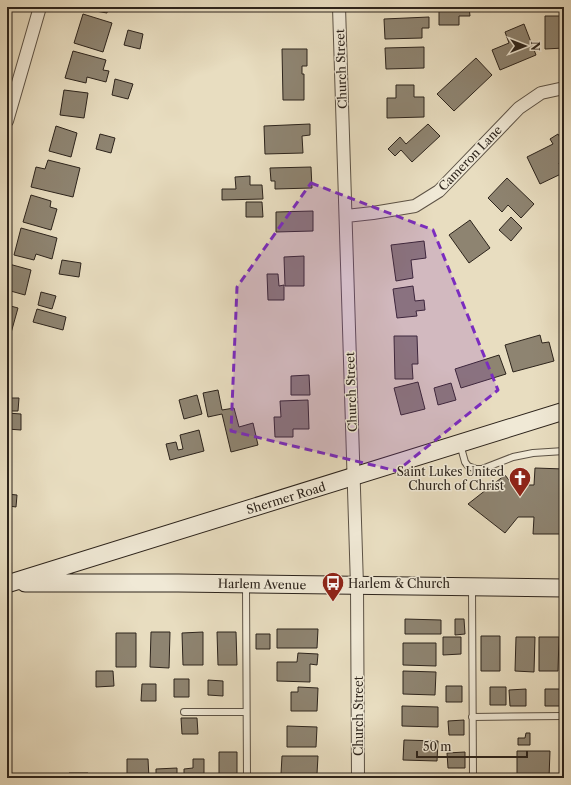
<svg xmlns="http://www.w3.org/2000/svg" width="571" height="785" viewBox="0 0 571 785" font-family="'Libre Caslon Text',serif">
	<rect width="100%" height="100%" fill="#e8ddc0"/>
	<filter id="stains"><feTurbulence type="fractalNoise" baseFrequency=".005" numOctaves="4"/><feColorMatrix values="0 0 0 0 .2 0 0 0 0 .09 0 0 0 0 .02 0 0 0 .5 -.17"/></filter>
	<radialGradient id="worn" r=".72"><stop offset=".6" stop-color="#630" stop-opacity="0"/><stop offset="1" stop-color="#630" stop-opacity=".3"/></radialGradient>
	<!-- building -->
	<path fill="#8e8471" stroke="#2d241c" d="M84,7h24l-1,6 -23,-4z
		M439,7h30l1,9h-11v9h-20z
		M83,14l29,9 -9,29 -29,-9z
		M545,16h19v32l-19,1z
		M429,17v11h-7v10l-37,1 -1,-20z
		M524,24l12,31 -36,15 -8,-20 17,-7 -4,-11z
		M128,30l15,4 -3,15 -16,-4z
		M424,47v21l-38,1 -1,-21z
		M282,49h25v17h-5v8h2v26h-21z
		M73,51l33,9 -3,10 6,1 -3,11 -19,-5 -1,6 -21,-5z
		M476,58l16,17 -38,36 -17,-17z
		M115,79l18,5 -5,15 -16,-4z
		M396,85h18v12h10v20l-37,1v-20h9z
		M64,90l24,3 -4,25 -24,-3z
		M310,124v11l-8,1 1,17 -38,1 -1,-28z
		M428,124l12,12 -28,26 -11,-12 -6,6 -7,-7 12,-12 6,7z
		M56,126l21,7 -6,24 -22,-6z
		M100,134l15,4 -4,15 -15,-4z
		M558,134l6,11v15l-5,3 4,10 -23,11 -13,-27 26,-13 -3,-5z
		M48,160l32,8 -7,29 -42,-10 5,-20 9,2z
		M311,167l1,21 -37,1v-8h-4l-1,-13z
		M250,176v9h12l1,14 -41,1v-11h14l-1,-12z
		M507,178l27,26 -13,14 -13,-13 -6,7 -14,-14z
		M31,195l20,6 -1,6 7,2 -6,21 -28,-8z
		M246,202h16l1,15h-17z
		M313,211v20l-37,1v-20z
		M511,217l11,11 -11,13 -12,-11z
		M470,220l20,28 -21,15 -20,-28z
		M21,228l36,10 -5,21 -16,-5 -2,6 -20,-5z
		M424,241l2,17 -15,2 2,18 -17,3 -5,-36z
		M304,256v30h-19l-1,-29z
		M62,260l19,3 -2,14 -20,-3z
		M9,264l22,6 -6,25 -18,-5v-18z
		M267,274h11l1,12 5,-1v15h-16z
		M413,286l2,15 9,-1 1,10 -9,1 1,5 -20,2 -4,-29z
		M41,292l15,4 -4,13 -14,-4z
		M7,305l11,3 -7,25 -4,-1z
		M37,309l29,8 -3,13 -30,-8z
		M540,335l2,8 7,-1 5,19 -41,11 -8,-27z
		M394,336h23l1,28h-6l1,15h-18z
		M499,355l7,19 -45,14 -6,-19z
		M309,375l1,20h-19v-19z
		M418,382l7,27 -24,6 -7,-27z
		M451,383l5,17 -18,5 -4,-17z
		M218,390l4,20 12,-2 5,19 14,-4 5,22 -27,7 -9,-38 -14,3 -5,-24z
		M197,395l5,19 -18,5 -5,-19z
		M7,398h12l-1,13h-11z
		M308,400l1,29h-16v8h-18l-1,-20h7l-1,-16z
		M7,413l14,1v16l-14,-1z
		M199,430l5,21 -34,9 -4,-16 10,-2 2,8 5,-1 -3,-14z
		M535,468l29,1v65h-31l1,-17h-16l-13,16 -37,-29 37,-29 13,17 8,-5 -1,-2h9z
		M7,494l10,1 -1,12 -7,-1v9h-2z
		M405,619l36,1v14h-36z
		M455,619h9l1,15 -10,1z
		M277,629h41l-1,19h-40z
		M151,632h19l-1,36 -19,-1z
		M203,632v33h-20l-1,-32z
		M217,632h19l1,33h-19z
		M116,633h20v34h-20z
		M256,634h14v15h-14z
		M481,636h19v35h-19z
		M443,637h18v17l-18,1z
		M516,637h19l-1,35 -19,-1z
		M539,637h20l-1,34h-19z
		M403,643h33v23l-33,-1z
		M298,653l20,1 -1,11 -7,-1v18l-33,-1v-19h20z
		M96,671h17l1,15 -18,1z
		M403,671l33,1 -1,23 -32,-1z
		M174,679h15v18h-15z
		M208,680l15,1v15l-15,-1z
		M142,684h14v17h-15z
		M446,686h16v16h-16z
		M298,687l20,1 -1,23h-26v-19h7z
		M490,687h16v18h-16z
		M526,689v17h-16l-1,-16z
		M545,689h15v17h-15z
		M402,706l36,1v20l-36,-1z
		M181,718h16l1,16h-16z
		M464,720v15h-15l-1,-14z
		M287,726l30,1 -1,20h-29z
		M526,733h4v12h-12v-7h7z
		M404,740l34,1 -1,20 -34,-1z
		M517,751h33l-1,27h-32z
		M219,752h18v26h-18z
		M465,752v16h-17l-1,-15z
		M282,756h36l-1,18h-36z
		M127,759h21l1,19h-22z
		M193,759h11v19h-20v-9l9,-1z
		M177,768v10h-21v-9z
		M69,773h19v5h-19z"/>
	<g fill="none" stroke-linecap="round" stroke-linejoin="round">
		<!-- service casing -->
		<g stroke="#5c5245" stroke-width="8">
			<path id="service" d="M460,444l5,18 3,4 8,3h6l31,-12 20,-4 31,-2
				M246,586l1,192
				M472,588l1,190
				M184,712h62
				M472,717l92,-1"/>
		</g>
		<!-- minor casing -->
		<g stroke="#5c5245" stroke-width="14">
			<path id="minor" d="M339,7l18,579 1,192
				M7,121l33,-114
				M346,216l27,-3 42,-7 24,-15 80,-83 22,-15 23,-5"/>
		</g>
		<!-- secondary casing -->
		<g stroke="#2d241c" stroke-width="19">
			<path id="secondary" d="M25,583h153l386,5
				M7,584l557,-173"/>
		</g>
		<!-- service -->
		<use href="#service" stroke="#f0e9d6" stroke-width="6"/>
		<!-- minor -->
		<use href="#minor" stroke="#f0e9d6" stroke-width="12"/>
		<!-- secondary -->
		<use href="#secondary" stroke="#f0e9d6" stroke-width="17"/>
	</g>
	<!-- marked area -->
	<path fill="#7b2cbf" fill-opacity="0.2" stroke="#7b2cbf" stroke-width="3" stroke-dasharray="8 5" stroke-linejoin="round" d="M311,183l122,47 65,160 -101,81 -166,-40 6,-144z"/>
	<!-- icons -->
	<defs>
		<g id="church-pin" transform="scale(1.15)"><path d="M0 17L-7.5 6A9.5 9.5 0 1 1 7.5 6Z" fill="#8f2418" stroke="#f0e9d6"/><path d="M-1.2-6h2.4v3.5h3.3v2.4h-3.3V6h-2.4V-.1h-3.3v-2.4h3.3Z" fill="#fff"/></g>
		<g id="bus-pin" transform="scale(1.15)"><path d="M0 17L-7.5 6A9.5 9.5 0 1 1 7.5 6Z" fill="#8f2418" stroke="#f0e9d6"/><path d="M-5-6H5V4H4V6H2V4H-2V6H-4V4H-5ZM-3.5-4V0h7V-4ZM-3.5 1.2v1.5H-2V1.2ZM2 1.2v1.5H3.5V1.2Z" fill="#fff"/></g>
	</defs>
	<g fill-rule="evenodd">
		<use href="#church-pin" x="520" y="478"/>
		<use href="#bus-pin" x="333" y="583"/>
	</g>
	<g text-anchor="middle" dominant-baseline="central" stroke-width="3" stroke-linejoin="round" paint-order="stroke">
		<!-- street labels -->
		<g font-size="12" fill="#2d241c" stroke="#f0e9d6">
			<text transform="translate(341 69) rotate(-92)">Church Street</text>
			<text transform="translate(470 158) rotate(-46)">Cameron Lane</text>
			<text transform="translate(351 392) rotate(-92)">Church Street</text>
			<text transform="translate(286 498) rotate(-17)">Shermer Road</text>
			<text transform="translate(262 584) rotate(1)">Harlem Avenue</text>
			<text transform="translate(358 716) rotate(-90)">Church Street</text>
		</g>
		<!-- poi labels -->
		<g font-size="12" fill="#2d241c" stroke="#f0e9d6" text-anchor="end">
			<text x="504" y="471">Saint Lukes United<tspan x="504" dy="14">Church of Christ</tspan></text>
			<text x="348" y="583" text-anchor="start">Harlem &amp; Church</text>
		</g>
	</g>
	<!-- margin -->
	<rect width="571" height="785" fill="none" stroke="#e8ddc0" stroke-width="24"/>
	<rect x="8" y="8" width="555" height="769" fill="none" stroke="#2d241c" stroke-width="2"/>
	<rect x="12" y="12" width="547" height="761" fill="none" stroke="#2d241c"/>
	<!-- north arrow -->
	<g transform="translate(525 46) rotate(90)" stroke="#f0e9d6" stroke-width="3" paint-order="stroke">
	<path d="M0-3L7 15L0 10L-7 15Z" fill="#2d241c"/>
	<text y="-6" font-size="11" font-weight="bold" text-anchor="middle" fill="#2d241c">N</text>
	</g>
	<!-- scale -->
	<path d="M417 751v6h110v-6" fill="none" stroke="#2d241c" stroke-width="2"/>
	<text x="423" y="751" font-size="12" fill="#2d241c" stroke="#f0e9d6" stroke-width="3" paint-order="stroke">50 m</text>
	<rect width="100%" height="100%" filter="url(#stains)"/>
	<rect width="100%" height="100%" fill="url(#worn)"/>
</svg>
